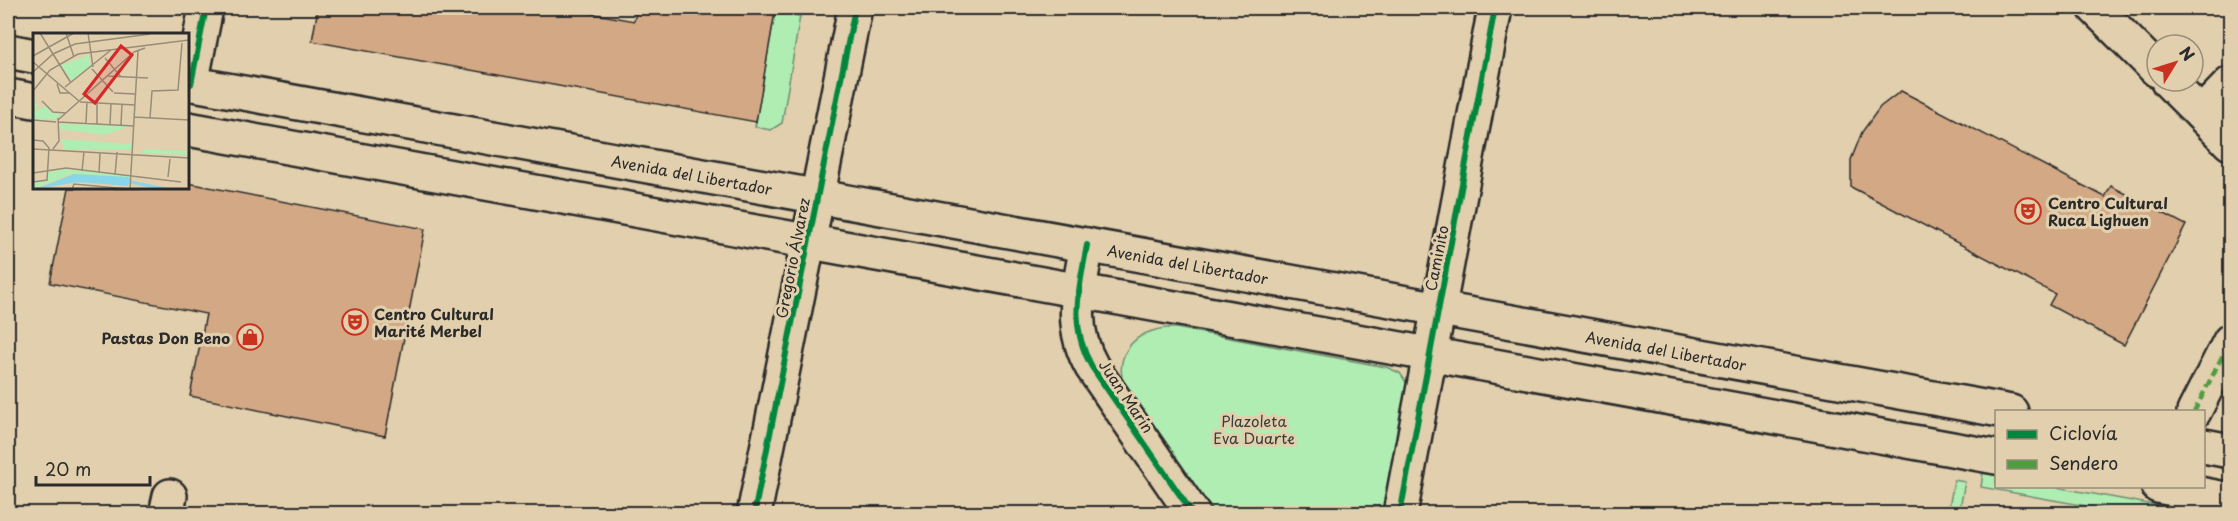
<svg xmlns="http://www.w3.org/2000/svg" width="2238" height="521" viewBox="0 0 2238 521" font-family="'Playpen Sans',sans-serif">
	<rect width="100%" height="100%" fill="#e1cfad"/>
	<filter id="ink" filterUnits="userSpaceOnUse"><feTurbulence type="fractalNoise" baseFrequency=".0167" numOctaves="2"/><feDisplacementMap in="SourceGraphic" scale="12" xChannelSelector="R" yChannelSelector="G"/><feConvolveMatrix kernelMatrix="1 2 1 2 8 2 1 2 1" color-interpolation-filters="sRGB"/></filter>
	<g filter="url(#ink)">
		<!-- green -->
		<path fill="#afedb3" stroke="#6d8c6f" stroke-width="1.5" d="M775,12l25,4 -18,107 -11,7 -16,-3z
			M1165,328h11l210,39 14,6 8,12 -20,128h-178l-81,-116c-18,-34 -3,-63 36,-69z
			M1983,473l13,2v11l60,1 109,20 -2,6h-37l-145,-26z
			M1954,480l11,2 -6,31h-11z"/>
		<!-- building -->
		<path fill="#d3a985" stroke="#2b2b2b" stroke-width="1.5" d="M318,8h244l72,13 3,-13h116l22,4 -19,110 -444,-81z
			M1901,91l204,106 6,-11 75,39 -62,120 -75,-40 6,-11 -204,-107v-27l11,-28 18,-25z
			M188,183l237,46 -40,207 -195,-40 16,-82 -156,-31 19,-95h119z"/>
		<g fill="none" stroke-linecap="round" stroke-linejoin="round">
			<!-- minor casing -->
			<g stroke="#2b2b2b" stroke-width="38">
				<path id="minor" d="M191,84l15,-76
					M2201,114l29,-30
					M1087,245c-8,45 -19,80 5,122l101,147
					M2194,412l36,-71
					M166,514l4,-18
					M754,514l101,-506
					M1400,514l95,-506"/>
			</g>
			<!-- major casing -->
			<g stroke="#2b2b2b" stroke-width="38">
				<g id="major">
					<path d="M2095,8l62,62"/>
					<path d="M8,51l26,5"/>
					<path d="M2168,81l62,62"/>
					<path id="s1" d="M188,83l1823,329"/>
					<path d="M8,96l26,5"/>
					<path d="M188,129l1808,328"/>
					<path d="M2204,446l26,5"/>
					<path d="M2158,486l72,14"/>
				</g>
			</g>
			<!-- minor -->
			<use href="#minor" stroke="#e1cfad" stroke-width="33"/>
			<!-- major -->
			<use href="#major" stroke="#e1cfad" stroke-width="33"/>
			<!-- quiet -->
			<path stroke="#4f9d41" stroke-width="4.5" stroke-dasharray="9 4.5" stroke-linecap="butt" d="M2194,412l36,-71"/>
			<!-- cycleway casing -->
			<g stroke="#e1cfad" stroke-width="10">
				<path id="cycleway" d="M191,84l15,-76
					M1087,245c-8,45 -19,80 5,122l101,147
					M754,514l101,-506
					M1400,514l95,-506"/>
			</g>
			<!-- cycleway -->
			<use href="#cycleway" stroke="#00873e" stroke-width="6"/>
		</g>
	</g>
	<!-- icons -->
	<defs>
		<g id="theatre-ring" transform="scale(1.35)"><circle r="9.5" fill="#e1cfad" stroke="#c8321e" stroke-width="1.5"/><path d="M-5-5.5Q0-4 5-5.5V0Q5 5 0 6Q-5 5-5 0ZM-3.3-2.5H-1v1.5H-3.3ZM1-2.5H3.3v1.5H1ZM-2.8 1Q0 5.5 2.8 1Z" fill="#c8321e"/></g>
		<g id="shop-ring" transform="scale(1.35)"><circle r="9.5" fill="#e1cfad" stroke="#c8321e" stroke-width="1.5"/><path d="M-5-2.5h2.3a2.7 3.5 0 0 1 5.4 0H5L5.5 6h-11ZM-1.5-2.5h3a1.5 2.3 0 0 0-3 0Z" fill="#c8321e"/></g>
	</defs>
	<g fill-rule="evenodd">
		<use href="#theatre-ring" x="2028" y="211"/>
		<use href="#theatre-ring" x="355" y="322"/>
		<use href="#shop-ring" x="250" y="337"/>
	</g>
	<g text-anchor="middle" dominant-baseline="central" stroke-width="6" stroke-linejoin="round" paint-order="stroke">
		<!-- street labels -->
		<g font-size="15" fill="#2b2b2b" stroke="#e1cfad">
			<text stroke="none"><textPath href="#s1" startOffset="512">Avenida del Libertador</textPath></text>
			<text transform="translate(792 258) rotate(-79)">Gregorio Álvarez</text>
			<text transform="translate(1436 258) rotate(-79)">Caminito</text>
			<text stroke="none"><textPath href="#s1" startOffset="1016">Avenida del Libertador</textPath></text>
			<text stroke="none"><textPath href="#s1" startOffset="1502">Avenida del Libertador</textPath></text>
			<text transform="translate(1127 396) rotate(56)">Juan Marín</text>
		</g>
		<!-- poi labels -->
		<g font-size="15" font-weight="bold" fill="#2b2b2b" stroke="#e1cfad" text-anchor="start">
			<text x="2048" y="202">Centro Cultural<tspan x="2048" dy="17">Ruca Lighuen</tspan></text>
			<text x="374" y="313">Centro Cultural<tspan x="374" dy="17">Marité Merbel</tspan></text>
			<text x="230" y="337" text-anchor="end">Pastas Don Beno</text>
		</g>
		<!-- park labels -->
		<g font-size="15" fill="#383e39" stroke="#e1cfad">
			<text x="1254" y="420">Plazoleta<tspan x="1254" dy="17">Eva Duarte</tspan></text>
		</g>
	</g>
	<!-- overview -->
	<g transform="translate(33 33)">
		<rect width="156" height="156" fill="#e1cfad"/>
		<path d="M56,22l2,12 -20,14 -10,-16zM0,65l5,7 -3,6 11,-5 5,7 11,1 -8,6 -21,-1zM25,91l72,2 -25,9 -46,-6zM28,106l71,5v6l-68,-1zM110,116l46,2v4l-47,-2zM32,136l65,7v8l-71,-4 68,-2 -55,-4 -39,15v-6l15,-2v-9z" fill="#afedb3"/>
		<path d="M41,141l54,3 2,2 -2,7 -50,-4 -42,7z" fill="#88d6e7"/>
		<path fill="none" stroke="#88d6e7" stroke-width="3" d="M97,149l36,7"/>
		<path fill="none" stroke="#988d79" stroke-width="1.5" d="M7,0l31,50M33,0l8,24M55,0l5,34M0,23l41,-23M72,25l16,19M0,29l46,39M59,36l21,23M0,39l20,-18 22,-10 75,-10M75,43l40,2M24,51l3,9h10M32,54l46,-37M0,58l17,-21 28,-16 111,-14M81,60l22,1M64,66v25M9,68l11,11 13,1M47,69l55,3M101,84l55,3M117,85l2,-27 26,-1 4,-47M0,87l23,2M25,87l76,-68 11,-4M25,89l76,4M53,90l1,-21M77,91l1,-21M88,92l1,-21M0,107l10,1 6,7 -2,32 -14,2M0,116l156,9M20,116l6,-8 -1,-23M49,138l2,-19M0,140l33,-5 115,14M66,140l1,-20M82,142l2,-23M135,144l2,-18M39,156l2,-5 54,5M97,156l8,-138"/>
		<path fill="#d62828" fill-opacity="0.15" stroke="#d62828" stroke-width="3" d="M88,13l11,9 -37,48 -11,-9z"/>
		<rect width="156" height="156" fill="none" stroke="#2b2b2b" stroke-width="3"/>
	</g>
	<!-- margin -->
	<rect width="2238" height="521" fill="none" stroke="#e1cfad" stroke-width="30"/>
	<rect x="15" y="15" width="2208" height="491" fill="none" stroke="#2b2b2b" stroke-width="2" filter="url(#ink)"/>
	<!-- legend -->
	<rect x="1995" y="410" width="210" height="78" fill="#e1cfad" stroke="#988d79" stroke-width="1.5"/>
	<rect x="2007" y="430" width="30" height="9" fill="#00873e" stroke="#988d79" stroke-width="1.5"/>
	<text x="2049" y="440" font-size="18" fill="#2b2b2b">Ciclovía</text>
	<rect x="2007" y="460" width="30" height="9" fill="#4f9d41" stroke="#988d79" stroke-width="1.5"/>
	<text x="2049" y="470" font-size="18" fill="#2b2b2b">Sendero</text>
	<!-- north arrow -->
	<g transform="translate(2175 63) rotate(52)"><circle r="28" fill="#e1cfad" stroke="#988d79" stroke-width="1.5"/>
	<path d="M0-4.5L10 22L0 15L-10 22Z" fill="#c8321e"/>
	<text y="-9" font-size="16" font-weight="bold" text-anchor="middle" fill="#2b2b2b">N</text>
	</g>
	<!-- scale -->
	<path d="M36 476v9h114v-9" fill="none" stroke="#2b2b2b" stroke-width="3"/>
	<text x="45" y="476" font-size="18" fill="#2b2b2b" stroke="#e1cfad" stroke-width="4.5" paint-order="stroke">20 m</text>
</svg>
